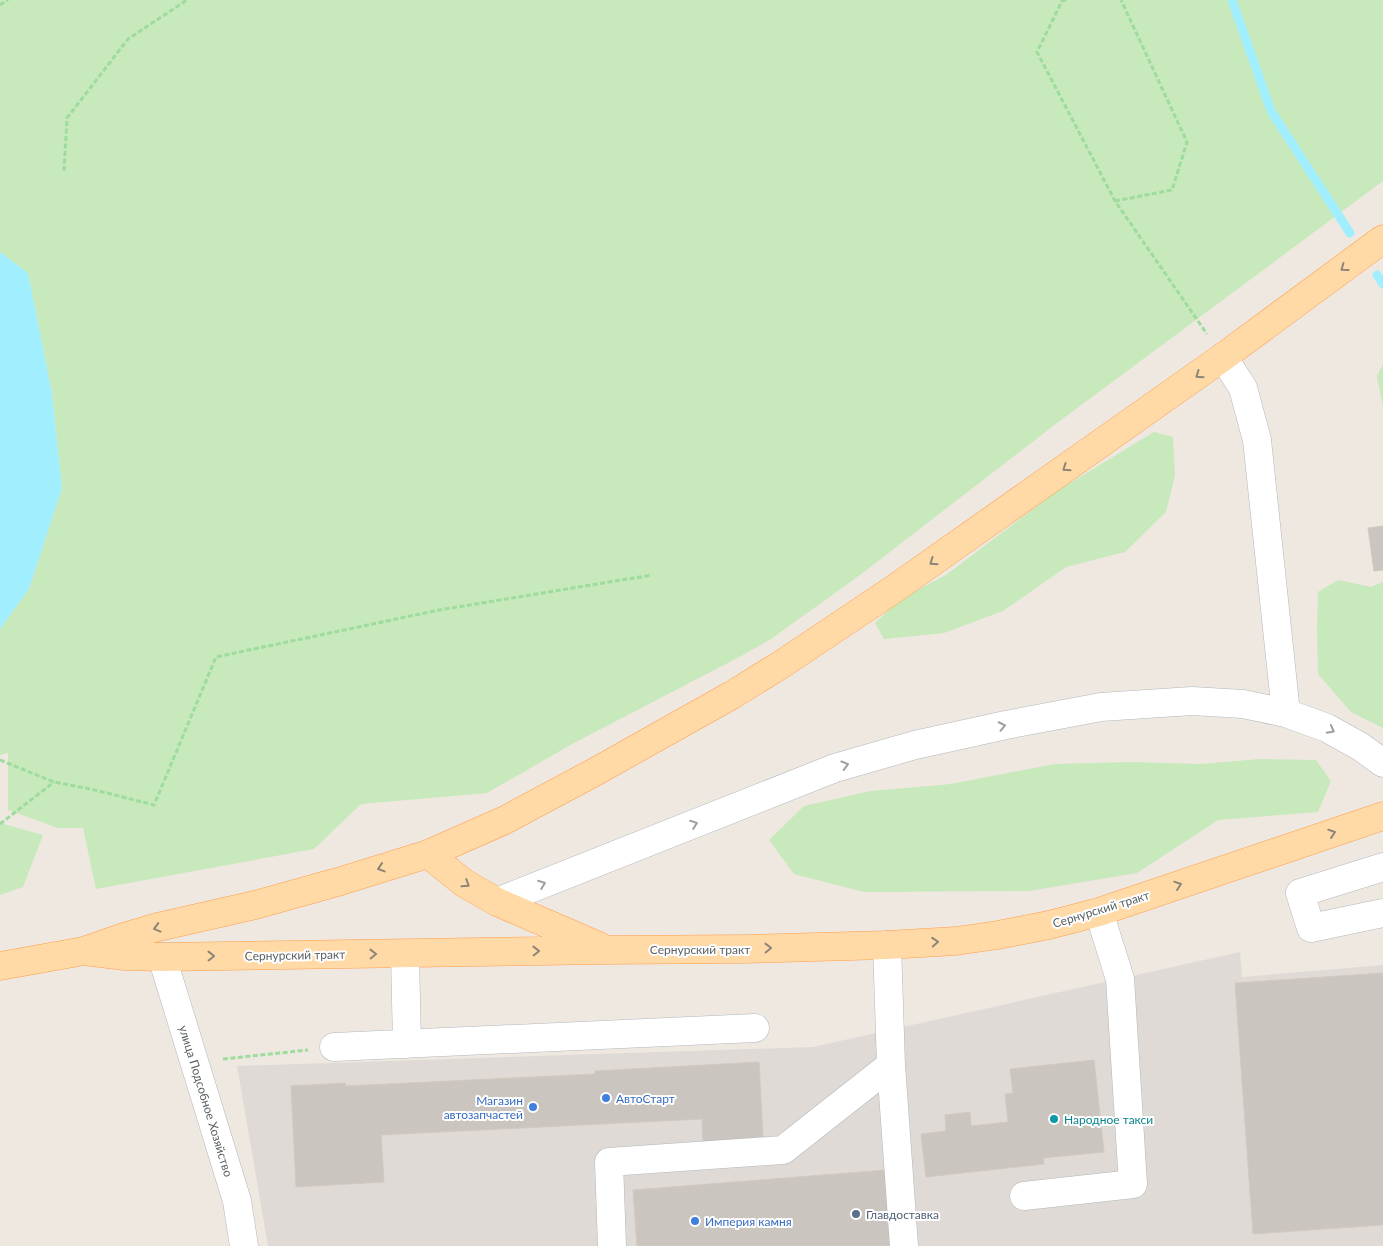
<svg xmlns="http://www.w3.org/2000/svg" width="1383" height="1246" viewBox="0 0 1383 1246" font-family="Lato,sans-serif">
	<rect width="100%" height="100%" fill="#eee8e1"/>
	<!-- industrial -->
	<path fill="#dfdad6" d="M1240,952l2,25 141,-12v281h-1115l-31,-180 576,-19z"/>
	<!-- green -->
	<path fill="#c7e9bb" d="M0,0h1383v181l-326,242 -197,152 -89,64 -26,15 -173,90 -85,49 -126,11 -47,45 -218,40 -13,-61h-25l-50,-18v-57l-8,2v-126l29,-40 33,-101 -10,-94 -24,-121 -28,-21z
		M1383,364v43l-6,-31z
		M1154,432l19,5 2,39 -9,36 -41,40 -59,15 -63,44 -59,22 -60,6 -9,-16 25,-24 46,-24 111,-84z
		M1338,580l33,7 12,-5v146l-32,-16 -33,-38 -1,-45 1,-37z
		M1260,759l56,1 15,21 -13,31 -100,8 -81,53 -108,18 -165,1 -70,-18 -25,-34 35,-34 67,-15 80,-7 104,-20 76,-2 69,2z
		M0,823l43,12 -20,52 -23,8z"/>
	<!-- water -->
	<path fill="#a1eeff" d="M0,252l28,21 24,121 10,94 -33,101 -29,40z"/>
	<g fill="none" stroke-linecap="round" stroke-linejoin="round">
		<!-- stream -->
		<path stroke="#a1eeff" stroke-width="9" d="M1232,0l39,111 79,122
			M1377,275l6,9"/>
	</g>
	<!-- building -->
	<path fill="#cbc5c0" stroke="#d4c8bf" d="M1383,526v44l-9,1 -6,-43z
		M1383,973v252l-130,9 -18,-251z
		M1094,1060l10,92 -61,6 1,6 -118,13 -5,-43 25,-3 -1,-16 25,-3 1,14 37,-4 -3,-28 8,-1 -3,-24z
		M759,1062l4,76 -60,4 -1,-23 -321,16 3,47 -88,5 -5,-101 54,-3 1,3 249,-12v-3z
		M886,1170l7,76h-256l-4,-56z"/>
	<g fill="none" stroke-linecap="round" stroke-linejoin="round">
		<!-- minor casing -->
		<g stroke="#b2b7ba" stroke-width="29">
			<path id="minor" d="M1223,357l20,31 14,52 29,273
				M1383,867l-83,26 11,35 72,-15
				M497,902l338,-134 80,-23 91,-20 95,-18 91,-6 51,3 43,9 41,15 34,19 22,16
				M405,954l2,90
				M162,957l75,244 7,45
				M334,1047l421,-19
				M891,1065l13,181
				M1024,1196l109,-12 -13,-205 -21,-67
				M612,1246l-3,-84 174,-12 108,-85 -4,-120"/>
		</g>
		<!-- major casing -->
		<g stroke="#ff9d4a" stroke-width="29">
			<path id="major" d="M428,854l36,29 33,19 102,44
				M84,951l40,-14 34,-10 97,-22 86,-24 87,-27 77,-34 88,-47 139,-78 50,-31 112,-75 329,-232 160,-118
				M0,966l84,-15 41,5 37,1 444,-7 138,-1 143,-4 69,-4 42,-6 51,-10 50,-13 284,-96"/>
		</g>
		<!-- path -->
		<path stroke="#9ddc9d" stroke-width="3" stroke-dasharray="5 2.5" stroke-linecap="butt" d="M1066,0l-4,1 -25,51 78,149 92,133
			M0,5l8,-5
			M64,171l3,-53 61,-79 59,-39
			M1115,201l57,-11 15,-48 -66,-142
			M0,760l54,22 41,8 59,15 62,-148 223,-47 213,-35
			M0,824l54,-42
			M223,1059l85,-9"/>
		<!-- minor -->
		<use href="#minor" stroke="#fff" stroke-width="28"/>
		<!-- major -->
		<use href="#major" stroke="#ffd9a6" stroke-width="28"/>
	</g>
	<!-- one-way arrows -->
	<defs><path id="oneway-chevron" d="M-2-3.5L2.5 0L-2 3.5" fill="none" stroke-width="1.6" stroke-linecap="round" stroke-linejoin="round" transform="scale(1.25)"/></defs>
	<g stroke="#8c8578">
		<use href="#oneway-chevron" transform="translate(1344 268) rotate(144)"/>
		<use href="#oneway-chevron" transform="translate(1199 375) rotate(145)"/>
		<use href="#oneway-chevron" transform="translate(1066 468) rotate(145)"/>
		<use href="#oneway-chevron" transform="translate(933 562) rotate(145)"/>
		<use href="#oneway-chevron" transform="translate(1332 833) rotate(-19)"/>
		<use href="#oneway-chevron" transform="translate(381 868) rotate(162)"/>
		<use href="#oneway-chevron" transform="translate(466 884) rotate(33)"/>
		<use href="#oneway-chevron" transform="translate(1178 885) rotate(-19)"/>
		<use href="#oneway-chevron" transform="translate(157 928) rotate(165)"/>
		<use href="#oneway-chevron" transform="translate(935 942) rotate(-4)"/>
		<use href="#oneway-chevron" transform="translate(768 948) rotate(-1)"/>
		<use href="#oneway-chevron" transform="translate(536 951) rotate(-1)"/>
		<use href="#oneway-chevron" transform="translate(373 954) rotate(-1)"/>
		<use href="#oneway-chevron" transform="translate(211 956) rotate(-1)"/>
	</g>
	<g stroke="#9ca0a2">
		<use href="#oneway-chevron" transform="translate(1002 726) rotate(-12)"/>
		<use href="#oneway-chevron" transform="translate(1331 730) rotate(28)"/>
		<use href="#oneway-chevron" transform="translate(845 765) rotate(-16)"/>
		<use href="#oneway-chevron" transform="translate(694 824) rotate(-21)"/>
		<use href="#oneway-chevron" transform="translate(542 884) rotate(-21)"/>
	</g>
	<!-- markers -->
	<g fill="#3f7fe0" stroke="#fff" stroke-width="2">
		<circle cx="606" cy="1098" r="5"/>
		<circle cx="533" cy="1107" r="5"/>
		<circle cx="695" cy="1221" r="5"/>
	</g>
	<circle fill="#0f9aa8" stroke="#fff" stroke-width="2" cx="1054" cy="1119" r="5"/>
	<circle fill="#5c6f8a" stroke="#fff" stroke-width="2" cx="856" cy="1214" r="5"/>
	<g text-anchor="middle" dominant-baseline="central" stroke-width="4" stroke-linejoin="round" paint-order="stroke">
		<!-- street labels -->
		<g font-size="12" fill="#5a6164" stroke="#fff">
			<text transform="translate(1101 909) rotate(-17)">Сернурский тракт</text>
			<text x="700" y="949">Сернурский тракт</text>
			<text transform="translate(295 955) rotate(-1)">Сернурский тракт</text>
			<text transform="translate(206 1101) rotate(73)">улица Подсобное Хозяйство</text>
		</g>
		<!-- shop labels -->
		<g font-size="12" fill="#366cbe" stroke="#fff" text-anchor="start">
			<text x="616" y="1098">АвтоСтарт</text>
			<text x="523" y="1100" text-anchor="end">Магазин<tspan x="523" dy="14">автозапчастей</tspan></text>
			<text x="705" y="1221">Империя камня</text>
		</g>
		<!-- culture labels -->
		<g font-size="12" fill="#0d838f" stroke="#fff" text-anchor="start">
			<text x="1064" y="1119">Народное такси</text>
		</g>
		<!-- service labels -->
		<g font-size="12" fill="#4e5e75" stroke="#fff" text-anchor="start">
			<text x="866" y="1214">Главдоставка</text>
		</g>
	</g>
</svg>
